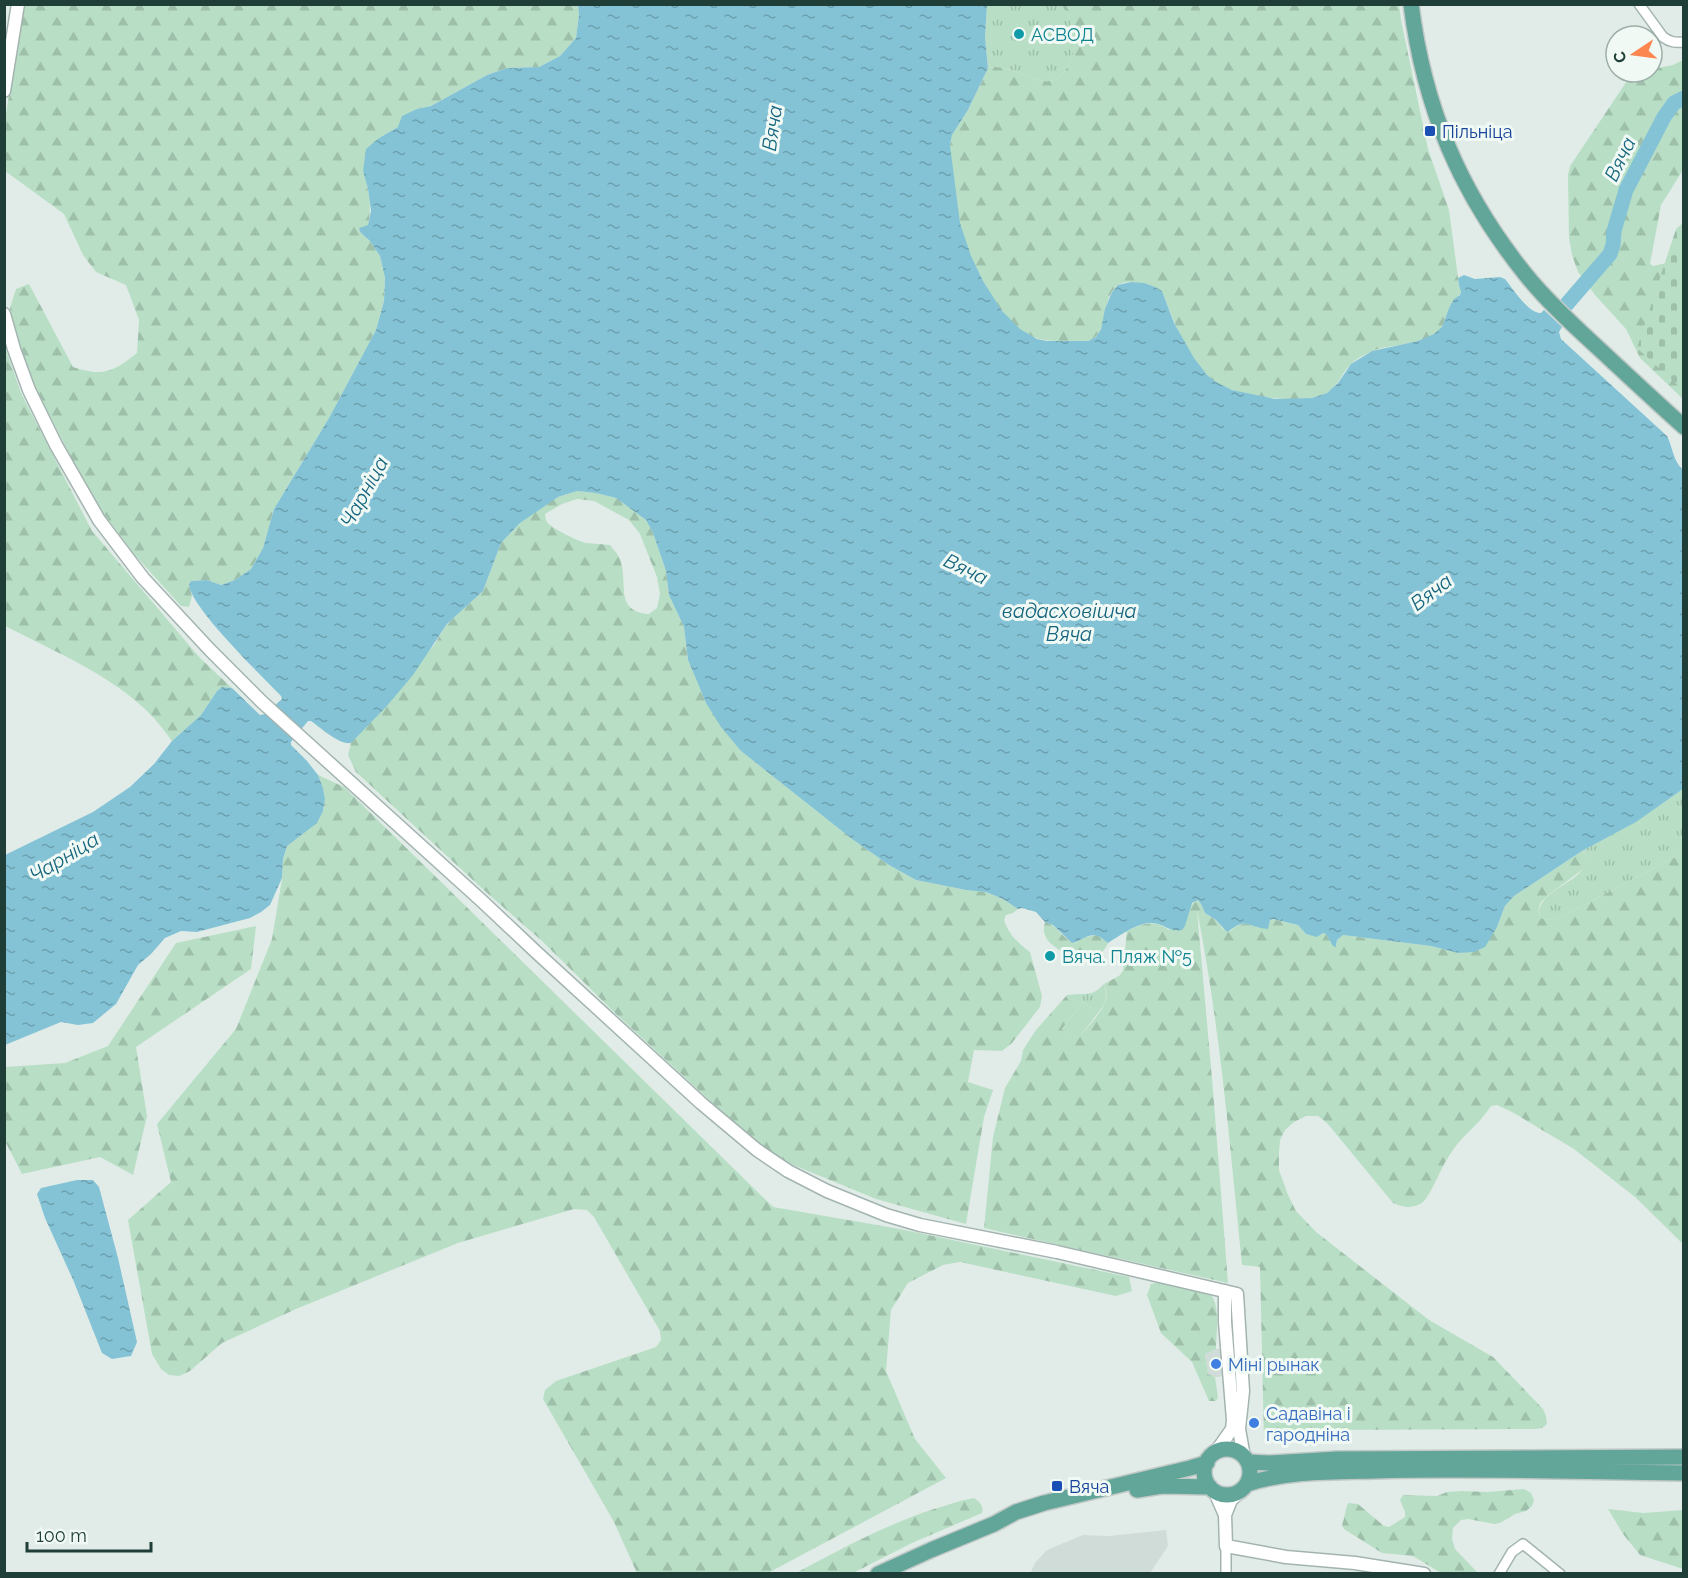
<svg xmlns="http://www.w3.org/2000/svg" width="1688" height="1578" viewBox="0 0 1688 1578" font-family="Raleway,sans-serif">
	<defs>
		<pattern id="grass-tufts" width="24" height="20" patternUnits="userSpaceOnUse" patternTransform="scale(1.5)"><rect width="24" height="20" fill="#b8dfc5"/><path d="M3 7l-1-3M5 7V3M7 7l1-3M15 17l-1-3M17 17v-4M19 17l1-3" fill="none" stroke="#9ec0aa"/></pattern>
		<pattern id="forest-firs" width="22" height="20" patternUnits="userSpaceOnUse" patternTransform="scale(1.5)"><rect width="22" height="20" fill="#b8dfc5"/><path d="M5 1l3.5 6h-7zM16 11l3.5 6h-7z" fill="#9ec0aa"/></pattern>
		<pattern id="cemetery-stones" width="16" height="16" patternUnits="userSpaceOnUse" patternTransform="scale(1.5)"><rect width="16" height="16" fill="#b8dfc5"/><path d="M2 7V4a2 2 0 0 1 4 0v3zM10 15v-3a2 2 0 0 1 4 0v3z" fill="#9ec0aa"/></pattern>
		<pattern id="water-ripples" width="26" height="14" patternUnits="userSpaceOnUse" patternTransform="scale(1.5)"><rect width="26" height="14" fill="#84c3d6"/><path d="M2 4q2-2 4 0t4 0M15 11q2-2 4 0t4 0" fill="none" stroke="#6ca0af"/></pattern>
	</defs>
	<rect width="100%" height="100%" fill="#e1ece8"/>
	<!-- built -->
	<path fill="#cfdcd7" d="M1216,1349h8l3,27 -12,1 -7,-3 -3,-20z
		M1166,1530l2,16 -18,27 -120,1 5,-11 12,-13 36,-15 26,1z"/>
	<!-- grass -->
	<path fill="url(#grass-tufts)" d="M987,5h75c10,18 18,37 8,57 -20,44 -52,-2 -82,6l-3,-31z
		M1683,789v64l-120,63 -13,4 -10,-2c-7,-23 31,-33 42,-48 3,-4 4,-9 6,-13l-6,-6 53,-29z
		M1104,984c4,13 2,19 -6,29l-15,-11v-5l-4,-3c12,0 17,-1 25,-10z"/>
	<!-- forest -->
	<path fill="url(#forest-firs)" fill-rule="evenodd" d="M23,5h555l1,10 -3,23 -16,18 -21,11 -32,1 -20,7 -56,31 -14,3 -19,18 -19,11 -16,33c6,20 9,34 5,55l-9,3 1,3 10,9 10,15 5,22 -1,23 -8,29 -47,88 -55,91 -11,39 -12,21 -16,11 -14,5 -14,-5 -16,1 -2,4 3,11 -3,11 -8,-1 -47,-52 -30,-40 -31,-53 -37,-72 -19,-48 -7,-33 6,-19 13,-5 44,83c31,10 40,5 64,-14l2,-33 -13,-35 -30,-13 -13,-17 -19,-41 -59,-43v-50z
		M1062,5h337l2,15 27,129 21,61 10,75 2,7c-3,7 -10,11 -13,18 -2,5 -3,12 -6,17 -12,19 -53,16 -72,25 -6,3 -14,7 -19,12 -9,8 -12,21 -23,28 -12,8 -30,7 -44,7 -21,-1 -53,-6 -70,-18 -27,-21 -40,-59 -52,-90 -8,-2 -23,-9 -31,-9 -32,-1 -21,47 -37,56 -9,6 -26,3 -36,3 -14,0 -27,-3 -39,-12 -26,-22 -53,-74 -60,-107 -5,-25 -7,-52 -9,-77l2,-10 16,-25 20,-42c30,-8 62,38 82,-6 10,-20 2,-39 -8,-57z
		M1683,60v110l-22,35 -11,59 3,2 23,-5 7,3v135l-43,-41 -14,-29 -31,-34 -17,-23 -6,-17 -3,-17 -1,-63 2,-9 63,-94h19v-3l21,-4z
		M4,344l17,49 71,138 108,127 32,30 -10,-1 -5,4 -16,24 -29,26c-7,-9 -13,-18 -21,-26 -40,-41 -96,-63 -146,-89z
		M577,491l19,2 20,5 30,22 7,13 13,38 3,24 15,32 4,33 18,43 35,48 111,88 37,26 27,15 50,10 20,2 17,7 15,10 -5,4 -7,2 -2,5c5,15 14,23 26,32l12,44 -2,11 -28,36 -10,8 -28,-1 -6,32 25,8 -9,27 -18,107 -90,-25 -107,-44 -153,-141 -74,-73 -56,-49 -130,-120 -8,-17 3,-12 83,-98 13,-21 36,-33 18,-48 19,-20 21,-16 17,-10zM577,499l17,2 35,19 11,14 17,43 3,17 -3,14 -8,6c-37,-3 -19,-33 -30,-57 -2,-4 -6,-8 -9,-12 -8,-1 -16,-1 -24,-2 -8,-2 -33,-14 -38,-20 -3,-4 -2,-4 -3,-9l17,-10z
		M318,775l26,12 429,420 127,22 229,48 3,14 -16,5 -156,-34 -17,3 -35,18 -17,27 -5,61 29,68 31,39 -178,95h-131l-23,-51 -71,-123 2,-9 11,-9 100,-34 5,-7 -1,-9 -66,-114 -7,-7 -13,-1 -116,34 -162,66 -74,34 -32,28 -11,5 -10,-1 -8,-6 -9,-15 -24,-134 43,-38 -14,-58 79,-95 36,-90 10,-60 1,-20 4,-13 36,-35 2,-12 -2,-11z
		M1582,851l6,6v7c-10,11 -43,31 -48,40 -2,6 -1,9 0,14l10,2 13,-4 120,-63v391l-48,-47 -61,-48 -62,-37 -15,-7 -6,1c-12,19 -31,31 -42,50 -7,10 -18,38 -25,45 -9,8 -21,7 -31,2l-66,-80 -9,-7h-12l-12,6 -9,8 -5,10 -1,13v17l9,25 8,16 20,21 113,88 64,37 50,52 3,7 1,8 -5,4 -7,1 -209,1 -62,9 -4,-172 -18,-2c-12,-119 -22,-238 -45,-355l16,180 15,193 -244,-55 9,-91 12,-49 16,-27 2,-11 13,-20 31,-35 12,-1 4,3v5l-21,27 14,11c8,-9 25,-26 29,-38 3,-6 1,-12 -1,-18l15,-8 4,-5 4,-40c16,-7 27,-12 42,-1l24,-27 5,-3 3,4 4,9 11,7 7,9 6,3c10,-10 18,-10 31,-4l12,-9 26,6 8,9 11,2 6,-3 3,1 7,11h4v-5l6,-5 88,11 27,7 39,-26 8,-21 9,-10z
		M1045,922c13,3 18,18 30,21l10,-6 12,-2 11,8c-10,20 -24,21 -42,11 -13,-8 -26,-15 -21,-32z
		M256,926l-5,43 -115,78 11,69 -14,59 -33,-18 -78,17 -17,-33v-74l60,-4 43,-17 68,-103z
		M1160,1282c10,2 40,5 47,9 15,10 9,42 9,58l-11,5 3,20 7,3 3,20 -2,4h-7l-17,-39 -31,-29 -14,-38 4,-11z
		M1524,1489l7,4 3,7 -2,6 -6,5 -11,3 -15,9 -6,1 -26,-5 -7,1 -8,8 -1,11 3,10 23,24h-37l-28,-17 -31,-3 -38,-24 -2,-4c3,-8 3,-15 6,-22l10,1 26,22 5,1 16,-10v-5l-5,-12 3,-5 34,1 10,-4 15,-1 25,1z
		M974,1498c6,4 10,8 8,15l-70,30 -59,30h-57c45,-24 89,-48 138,-64 14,-4 27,-9 40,-11z
		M1608,1509l35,4 40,-3v59l-43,-14 -17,-21z"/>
	<!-- cemetery -->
	<path fill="url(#cemetery-stones)" d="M1683,223v167l-46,-42 39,-119z"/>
	<!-- pitch -->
	<path fill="#b8dfc5" d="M1083,1002l15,11 -22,28 -14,-12z"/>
	<!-- water -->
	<path fill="url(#water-ripples)" d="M578,5h409l-2,32 3,31 -20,42 -16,25 -2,10 10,78 11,33 12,25 19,30 18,18 17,10 10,2h41l8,-4 5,-8 4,-20 7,-17 6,-7 13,-3 13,1 11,4 7,4 12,32 20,35 13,17 9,7 16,8 43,9 37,-1 15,-5 11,-10 13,-19 21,-13 46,-10 16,-7 8,-7 7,-19 5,-9 6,-4 1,-3 -2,-7 -1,-7 6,-3 11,4 25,-2 5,2c8,10 23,34 36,34l3,-3 18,17 -3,5 2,7 106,97c6,12 6,25 16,34v319l-47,33 -54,29 -68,45 -9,10 -8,21 -12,20 -11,5 -16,1 -27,-7 -88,-11 -6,5 -1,7 -3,-1 -7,-12 -3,-1 -6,4 -11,-3 -8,-9 -25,-6 -3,1 -2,9c-19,-1 -22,-13 -40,3l-2,-1 -10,-11 -11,-7 -4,-9 -3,-4 -6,3 -7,23 -3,4c-11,2 -14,-3 -24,-6 -16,-5 -37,11 -50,19 -3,-2 -5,-4 -8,-6 -10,-6 -20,5 -28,6l-19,-18 -8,-3 -9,-10 -14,-4 -4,1 -15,-10 -17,-7 -20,-2 -50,-10 -27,-15 -37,-26 -111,-88 -20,-24 -15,-24 -18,-43 -4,-33 -15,-32 -3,-24 -13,-38 -7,-13 -30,-22 -20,-5 -19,-2 -19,6 -38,26 -19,20 -18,48 -36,33 -34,51 -27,32 -35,36c-12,2 -30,-15 -40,-22h-3l-17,21v3l16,16 11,14 5,13 2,11 -2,12 -6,12 -30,23 -4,13 -1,19 -12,27 -9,7 -11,6 -53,14 -16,-1 -16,7 -14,16 -13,11 -22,39 -23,19 -15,2 -17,-3 -56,23v-190l88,-43 37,-25 24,-23 18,-23 29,-26 16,-24 5,-4 10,1 28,27 5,-1 17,-15 -1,-3c-20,-21 -89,-87 -92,-111l2,-4 16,-1 14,5 14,-5 16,-11 12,-21 11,-39 55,-91 47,-88 8,-29 1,-23 -5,-22 -10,-15 -10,-9 -1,-4 9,-3 3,-14 -3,-22 -5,-18 3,-22 13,-11 19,-11 4,-11 15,-7 14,-3 56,-31 20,-7 32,-1 21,-11 16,-18 3,-23z
		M77,1180h16l6,7 19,71 19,84 -6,14 -19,3 -10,-6 -28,-71 -29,-64 -8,-24 4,-6z"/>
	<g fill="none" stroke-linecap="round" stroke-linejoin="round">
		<!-- river -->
		<path stroke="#84c3d6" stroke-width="15" d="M1566,305l44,-51 3,-9 1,-14 12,-41 38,-73 10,-14 10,-5"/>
		<!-- minor casing -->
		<g stroke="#a3b4b0" stroke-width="12">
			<path id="minor" d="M1639,4l24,33c7,5 12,6 21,5
				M1226,1546v28
				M1499,1574l13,-22 11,-8 37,30"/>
		</g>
		<!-- tertiary casing -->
		<g stroke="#a3b4b0" stroke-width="15">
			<path id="tertiary" d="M4,91l14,-87
				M4,314l10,35 15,41 27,55 43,75 44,58 67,72 52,52 221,200 52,49 166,152 56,47 31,21 39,20 59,24 34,10 137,27 180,42 6,97 -4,38 5,28
				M1215,1453l17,-24 1,-9 -8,-98v-31
				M1215,1492l10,23 1,31 60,11 69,6 69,11
				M1225,1515l6,-15 12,-11"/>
		</g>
		<!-- primary casing -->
		<g stroke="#c1c9c7" stroke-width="18">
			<path id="primary" d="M1411,4c13,104 49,189 115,271 20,25 46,49 70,71 29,27 58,54 88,81
				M1204 1472a23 23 0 1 1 46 0a23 23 0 1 1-46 0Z
				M1248,1462l21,1 68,-4 347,-2
				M1247,1484c40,-13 85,-12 127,-13 103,-3 206,1 310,2
				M1137,1490l25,-4 48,1
				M878,1574l53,-24 63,-26 22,-12 28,-9 146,-35 17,-5"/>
		</g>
		<!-- minor -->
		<use href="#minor" stroke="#fff" stroke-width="9"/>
		<!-- tertiary -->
		<use href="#tertiary" stroke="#fff" stroke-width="12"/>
		<!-- primary -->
		<use href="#primary" stroke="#62a599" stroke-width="15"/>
	</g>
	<!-- markers -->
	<g fill="#0f9aa8" stroke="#f1f9f5" stroke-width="2">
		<circle cx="1019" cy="34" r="6"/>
		<circle cx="1050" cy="956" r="6"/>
	</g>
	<g fill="#1a4fb4" stroke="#f1f9f5" stroke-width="2">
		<rect x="1424" y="125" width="12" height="12" rx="3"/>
		<rect x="1051" y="1480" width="12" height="12" rx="3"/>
	</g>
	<g fill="#3f7fe0" stroke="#f1f9f5" stroke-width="2">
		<circle cx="1216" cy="1364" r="6"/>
		<circle cx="1254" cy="1423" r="6"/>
	</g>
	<g text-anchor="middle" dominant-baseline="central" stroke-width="6" stroke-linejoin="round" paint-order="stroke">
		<!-- culture labels -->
		<g font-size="18" fill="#0d838f" stroke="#f1f9f5" text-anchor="start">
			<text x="1031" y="34">АСВОД</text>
			<text x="1062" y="956">Вяча. Пляж №5</text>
		</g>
		<!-- transit labels -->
		<g font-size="18" fill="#164399" stroke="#f1f9f5" text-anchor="start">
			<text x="1442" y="131">Пільніца</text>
			<text x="1069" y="1486">Вяча</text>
		</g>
		<!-- shop labels -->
		<g font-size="18" fill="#366cbe" stroke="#f1f9f5" text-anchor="start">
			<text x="1228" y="1364">Міні рынак</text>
			<text x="1266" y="1413">Садавіна і<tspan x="1266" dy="21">гародніна</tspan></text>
		</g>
		<!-- water labels -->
		<g font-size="20" font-style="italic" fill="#16657e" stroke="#f1f9f5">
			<text transform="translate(772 128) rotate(-82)">Вяча</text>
			<text transform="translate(1620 159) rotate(-64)">Вяча</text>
			<text transform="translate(364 492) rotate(-61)">Чарніца</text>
			<text transform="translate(966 569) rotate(26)">Вяча</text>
			<text transform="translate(1431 592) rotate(-37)">Вяча</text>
			<text x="1069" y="611">вадасховішча<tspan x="1069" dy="23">Вяча</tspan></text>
			<text transform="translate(64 857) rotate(-31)">Чарніца</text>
		</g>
	</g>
	<!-- border -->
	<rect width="1688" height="1578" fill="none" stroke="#203e38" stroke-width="12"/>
	<!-- north arrow -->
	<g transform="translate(1634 54) rotate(257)"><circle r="28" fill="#f1f9f5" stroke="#9daea9" stroke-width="1.5"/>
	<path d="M0-4.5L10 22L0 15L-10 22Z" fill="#fc864f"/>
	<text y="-9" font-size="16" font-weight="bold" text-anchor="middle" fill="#203e38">С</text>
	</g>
	<!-- scale -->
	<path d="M27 1542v9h124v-9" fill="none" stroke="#203e38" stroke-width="3"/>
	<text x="36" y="1542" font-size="18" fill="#203e38" stroke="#f1f9f5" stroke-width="4.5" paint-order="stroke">100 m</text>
</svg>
